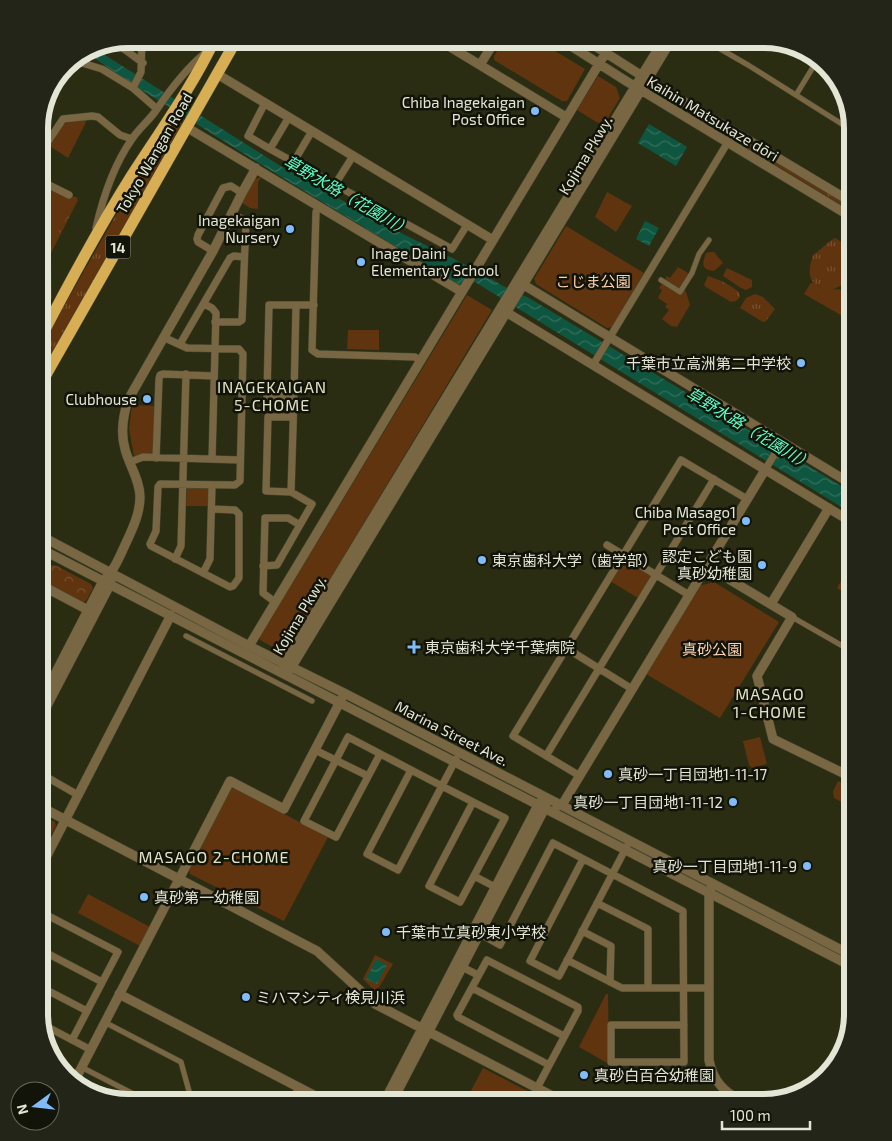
<svg xmlns="http://www.w3.org/2000/svg" width="892" height="1141" viewBox="0 0 892 1141" font-family="'Exo 2','Noto Sans JP',sans-serif">
	<defs>
		<pattern id="grass-tufts" width="24" height="20" patternUnits="userSpaceOnUse" patternTransform="scale(1.25)"><rect width="24" height="20" fill="#60340e"/><path d="M3 7l-1-3M5 7V3M7 7l1-3M15 17l-1-3M17 17v-4M19 17l1-3" fill="none" stroke="#775130"/></pattern>
		<pattern id="forest-crowns" width="20" height="18" patternUnits="userSpaceOnUse" patternTransform="scale(1.25)"><rect width="20" height="18" fill="#60340e"/><path d="M2 6a3 3 0 1 1 6 0M12 15a3 3 0 1 1 6 0" fill="none" stroke="#775130"/></pattern>
		<pattern id="water-waves" width="16" height="10" patternUnits="userSpaceOnUse" patternTransform="scale(1.25)"><rect width="16" height="10" fill="#0f5641"/><path d="M0 5q4-4 8 0t8 0" fill="none" stroke="#326e5c"/></pattern>
	</defs>
	<rect width="100%" height="100%" fill="#2b2d13"/>
	<!-- grass -->
	<path fill="url(#grass-tufts)" d="M179,116l5,4 -145,256v-23l20,-38 74,-130z
		M742,142h1l110,66v4l-111,-67z
		M835,238l18,11v29l-4,5c-8,1 -11,5 -18,7 -6,1 -11,-1 -15,-5 -10,-9 -6,-19 -3,-30 8,-5 13,-12 22,-17z
		M708,276c12,4 21,8 31,16l1,5 -4,4 -5,1 -25,-15 -2,-2z
		M755,294l8,3 12,12 -9,12 -3,1 -23,-14 6,-10z"/>
	<!-- forest -->
	<path fill="url(#forest-crowns)" d="M39,184l39,16 -27,53 1,45 -13,20z
		M39,561l6,3 12,2 34,18 2,4 -7,13 -4,2 -43,-23z"/>
	<!-- park -->
	<path fill="#60340e" d="M505,39h30l50,30 -18,32h-5l-68,-41v-4z
		M598,76l18,11 4,11 -17,28 -26,-16z
		M82,119l5,1 -19,38 -20,-13 15,-21z
		M262,177l-4,5v27l-8,-1 -8,-5 12,-24z
		M39,183l39,15 -30,52 -9,-3z
		M607,192l25,14 -16,26 -21,-15z
		M566,226l78,47 -32,54 -5,1 -71,-44 -2,-5z
		M710,252h4l9,11 -9,8c-13,-1 -12,-7 -8,-18z
		M678,267l10,6 3,6 -6,10 5,16 -13,22 -6,-1 -9,-7 7,-9 -4,-3 2,-3 -9,-6 4,-8 -3,-2 8,-12 3,2z
		M727,268l25,12v7l-6,3 -5,-2 -18,-12z
		M813,282l11,8 15,-1 14,9v24l-49,-28 6,-10z
		M467,295l25,15 -207,344 -25,-14 -1,-2z
		M348,330h31v20l-32,-1z
		M132,405l23,1 -1,48 -20,2 -5,-27z
		M208,487l2,2 -1,17h-23l1,-17 1,-1z
		M626,559l24,15 1,2 -13,22 -28,-17 13,-21z
		M853,561v37l-16,-10z
		M714,582l65,40 -59,96 -74,-44 53,-88z
		M760,737l7,27 -15,4 -3,-3 -6,-24z
		M838,781l8,4 5,6 -6,13 -11,-6 -1,-7z
		M235,788l93,49 -44,84 -94,-47 -1,-4 42,-81z
		M39,814l16,8 1,4 -14,25 -3,-2z
		M88,894l62,33 -10,19 -62,-33z
		M375,955l18,9 -17,28 -13,-13z
		M606,994h2l1,70 -30,-17z
		M483,1068l66,34h-84z"/>
	<!-- water -->
	<path fill="url(#water-waves)" d="M97,50l185,117 123,68 65,32 35,20 24,11 324,195v21l-378,-232 -15,3c-86,-52 -172,-103 -257,-157 -39,-24 -78,-47 -115,-75z
		M649,124l38,23 -11,19 -38,-23z
		M645,221l14,7 -10,18 -13,-7z
		M376,959l11,6 -10,19 -11,-5z"/>
	<g fill="none" stroke-linecap="round" stroke-linejoin="round">
		<!-- pedestrian casing -->
		<g stroke="#484a32" stroke-width="6">
			<path id="pedestrian" d="M703,39l45,26 105,66
				M796,95l22,-36
				M661,280l19,12 12,-19 7,-19 10,-14
				M792,617l61,35
				M186,636l126,65
				M108,1024l73,38 11,40
				M85,1069l64,33
				M290,1102l6,-11"/>
		</g>
		<!-- minor casing -->
		<g stroke="#484a32" stroke-width="8">
			<path id="minor" d="M116,43l27,20
				M72,60l30,9 31,19 24,21
				M133,88l8,-16 1,-33
				M265,103l-17,33 22,13 182,100 15,-24
				M270,149l19,-32
				M39,155l24,-36 29,-3 6,1 22,18 12,4
				M293,163l19,-32
				M39,180l30,15
				M334,186l19,-30
				M319,206l-3,6 -4,138 6,4 97,3 6,4
				M96,228c7,-31 17,-62 36,-89 7,-11 18,-19 25,-30 13,-19 29,-40 47,-55
				M213,251l-15,-9 -1,-3 1,-4 25,-47 8,-2 11,7
				M204,304l8,4 4,5 -4,146
				M296,305l-2,91h-27l2,-91h45
				M215,322h24l3,-2 4,-99 -15,-8
				M163,337l24,11 52,1 4,5 -3,127 -5,4 -75,-1 -2,3 -2,44 -6,13 1,2 79,41 3,-1 6,-8v-64l-4,-4 -23,-1
				M180,344l50,-86 4,-2 10,1
				M593,365l141,-233
				M156,458l3,-79 1,-4 3,-1 51,2
				M130,462l13,-5 97,3
				M765,470l17,-28
				M291,492l3,-96
				M607,545l82,50
				M175,559l6,-13 5,-172
				M263,566l14,-1 35,-61 -21,-12 -25,-1 2,-74h25
				M203,573l7,-14 2,-74
				M275,602l-12,-9 2,-75h23l12,7
				M566,648l66,41
				M315,750l53,26
				M380,754l-44,83 -32,-16 44,-84c52,27 104,55 157,81l-45,84 -31,-16 44,-84
				M546,756l168,-277
				M411,770l-44,84 31,16 58,-111
				M43,775l35,20
				M580,776l-67,-40 168,-276 66,39
				M583,859l-53,102 29,15 68,-130
				M474,876l25,13
				M597,903l51,26v59
				M39,911l79,41 -46,88
				M475,931l25,14 53,-102 130,68 1,151h-73v-37h73
				M582,931l29,15 -1,36
				M39,949l63,33
				M567,960l55,28h87
				M462,967l16,8
				M39,986l48,25
				M472,988l92,48
				M42,1024l49,26
				M537,1088l41,-77v-4l-91,-47 -30,55 1,2 91,48"/>
		</g>
		<!-- tertiary casing -->
		<g stroke="#484a32" stroke-width="10">
			<path id="tertiary" d="M437,39l129,78
				M560,39l66,42 227,137
				M584,39l77,49 192,115
				M480,65l16,-26
				M217,74l276,166
				M186,127l276,165
				M519,282l334,203
				M501,309l352,214
				M39,535l210,111 95,47 509,263
				M39,548l814,419
				M707,566l85,51 -35,59 16,63 80,39
				M39,584l49,26
				M771,604l58,-96
				M249,646l365,-607
				M284,670v-6l380,-625
				M288,671l3,-3 381,-629
				M39,705l64,-124c11,-10 16,-23 22,-36 7,-15 15,-31 15,-48 0,-17 -11,-32 -15,-48 -5,-17 -2,-33 3,-49l85,-149 29,-58 14,-25
				M39,721l71,-136 1,-4
				M39,806l278,145 58,53 189,98
				M557,806l5,-1 203,-335
				M39,871l132,-256
				M711,888l-2,5v167c4,22 16,33 35,42
				M119,994l208,108
				M74,1082l156,-301 54,28 58,-111
				M384,1102l154,-297 4,-5
				M392,1102l153,-294 1,-4"/>
		</g>
		<!-- trunk casing -->
		<g stroke="#484a32" stroke-width="12">
			<path id="trunk" d="M39,341c29,-56 59,-112 93,-166 29,-45 60,-88 83,-136
				M39,387l198,-348"/>
		</g>
		<!-- pedestrian -->
		<use href="#pedestrian" stroke="#796743" stroke-width="5"/>
		<!-- minor -->
		<use href="#minor" stroke="#796743" stroke-width="7"/>
		<!-- tertiary -->
		<use href="#tertiary" stroke="#796743" stroke-width="9"/>
		<!-- trunk -->
		<use href="#trunk" stroke="#d8ae54" stroke-width="11"/>
	</g>
	<!-- markers -->
	<g fill="#81bcfa" stroke="#131409" stroke-width="2">
		<circle cx="535" cy="111" r="5"/>
		<circle cx="290" cy="229" r="5"/>
		<circle cx="361" cy="262" r="5"/>
		<circle cx="801" cy="363" r="5"/>
		<circle cx="147" cy="399" r="5"/>
		<circle cx="746" cy="521" r="5"/>
		<circle cx="482" cy="560" r="5"/>
		<circle cx="762" cy="565" r="5"/>
		<path d="M411.5 639.5h5v5h5v5h-5v5h-5v-5h-5v-5h5z"/>
		<circle cx="608" cy="774" r="5"/>
		<circle cx="733" cy="802" r="5"/>
		<circle cx="807" cy="866" r="5"/>
		<circle cx="144" cy="897" r="5"/>
		<circle cx="386" cy="932" r="5"/>
		<circle cx="246" cy="997" r="5"/>
		<circle cx="584" cy="1075" r="5"/>
	</g>
	<g text-anchor="middle" dominant-baseline="central" stroke-width="5" stroke-linejoin="round" paint-order="stroke">
		<!-- shield labels -->
		<rect fill="#131409" stroke="#a5a698" stroke-width="1" x="105.5" y="235.5" width="25" height="23" rx="4"/>
		<g font-size="14" font-weight="bold" fill="#e3e5d5">
			<text x="118" y="247">14</text>
		</g>
		<!-- poi labels -->
		<g font-size="15" fill="#e3e5d5" stroke="#131409" text-anchor="end">
			<text x="525" y="102">Chiba Inagekaigan<tspan x="525" dy="17">Post Office</tspan></text>
			<text x="280" y="220">Inagekaigan<tspan x="280" dy="17">Nursery</tspan></text>
			<text x="371" y="253" text-anchor="start">Inage Daini<tspan x="371" dy="17">Elementary School</tspan></text>
			<text x="791" y="363">千葉市立高洲第二中学校</text>
			<text x="137" y="399">Clubhouse</text>
			<text x="736" y="512">Chiba Masago1<tspan x="736" dy="17">Post Office</tspan></text>
			<text x="752" y="556">認定こども園<tspan x="752" dy="17">真砂幼稚園</tspan></text>
			<text x="492" y="560" text-anchor="start">東京歯科大学（歯学部）</text>
			<text x="425" y="647" text-anchor="start">東京歯科大学千葉病院</text>
			<text x="618" y="774" text-anchor="start">真砂一丁目団地1-11-17</text>
			<text x="723" y="802">真砂一丁目団地1-11-12</text>
			<text x="797" y="866">真砂一丁目団地1-11-9</text>
			<text x="154" y="897" text-anchor="start">真砂第一幼稚園</text>
			<text x="396" y="932" text-anchor="start">千葉市立真砂東小学校</text>
			<text x="256" y="997" text-anchor="start">ミハマシティ検見川浜</text>
			<text x="594" y="1075" text-anchor="start">真砂白百合幼稚園</text>
		</g>
		<!-- street labels -->
		<g font-size="15" fill="#e3e5d5" stroke="#131409">
			<text transform="translate(713 118) rotate(31)">Kaihin Matsukaze dōri</text>
			<text transform="translate(154 153) rotate(-60)">Tokyo Wangan Road</text>
			<text transform="translate(585 155) rotate(-59)">Kojima Pkwy.</text>
			<text transform="translate(299 615) rotate(-59)">Kojima Pkwy.</text>
			<text transform="translate(452 733) rotate(27)">Marina Street Ave.</text>
		</g>
		<!-- park labels -->
		<g font-size="15" fill="#fdd2b3" stroke="#131409">
			<text x="593" y="281">こじま公園</text>
			<text x="712" y="649">真砂公園</text>
		</g>
		<!-- water labels -->
		<g font-size="16" font-style="italic" fill="#58ffc9" stroke="#131409">
			<text transform="translate(348 195) rotate(30)">草野水路（花園川）</text>
			<text transform="translate(750 428) rotate(31)">草野水路（花園川）</text>
		</g>
		<!-- neighbourhood labels -->
		<g font-size="16" letter-spacing="1" fill="#e0e3c4" stroke="#131409">
			<text x="272" y="386">INAGEKAIGAN<tspan x="272" dy="18">5-CHOME</tspan></text>
			<text x="770" y="693">MASAGO<tspan x="770" dy="18">1-CHOME</tspan></text>
			<text x="214" y="856">MASAGO 2-CHOME</text>
		</g>
	</g>
	<!-- crop -->
	<path d="M0 0H892V1141H0ZM128 48H764A80 80 0 0 1 844 128V1014A80 80 0 0 1 764 1094H128A80 80 0 0 1 48 1014V128A80 80 0 0 1 128 48Z" fill="#242519" fill-rule="evenodd"/>
	<path fill="none" stroke="#e3e5d5" stroke-width="6" d="M128 48H764A80 80 0 0 1 844 128V1014A80 80 0 0 1 764 1094H128A80 80 0 0 1 48 1014V128A80 80 0 0 1 128 48Z"/>
	<!-- north arrow -->
	<g transform="translate(35 1106) rotate(255)"><circle r="24" fill="#131409" stroke="#66685b"/>
	<path d="M0-4L9 19L0 12L-9 19Z" fill="#81bcfa"/>
	<text y="-8" font-size="14" font-weight="bold" text-anchor="middle" fill="#e3e5d5">N</text>
	</g>
	<!-- scale -->
	<path d="M722 1121v8h88v-8" fill="none" stroke="#e3e5d5" stroke-width="2.5"/>
	<text x="730" y="1121" font-size="15" fill="#e3e5d5" stroke="#131409" stroke-width="4" paint-order="stroke">100 m</text>
</svg>
